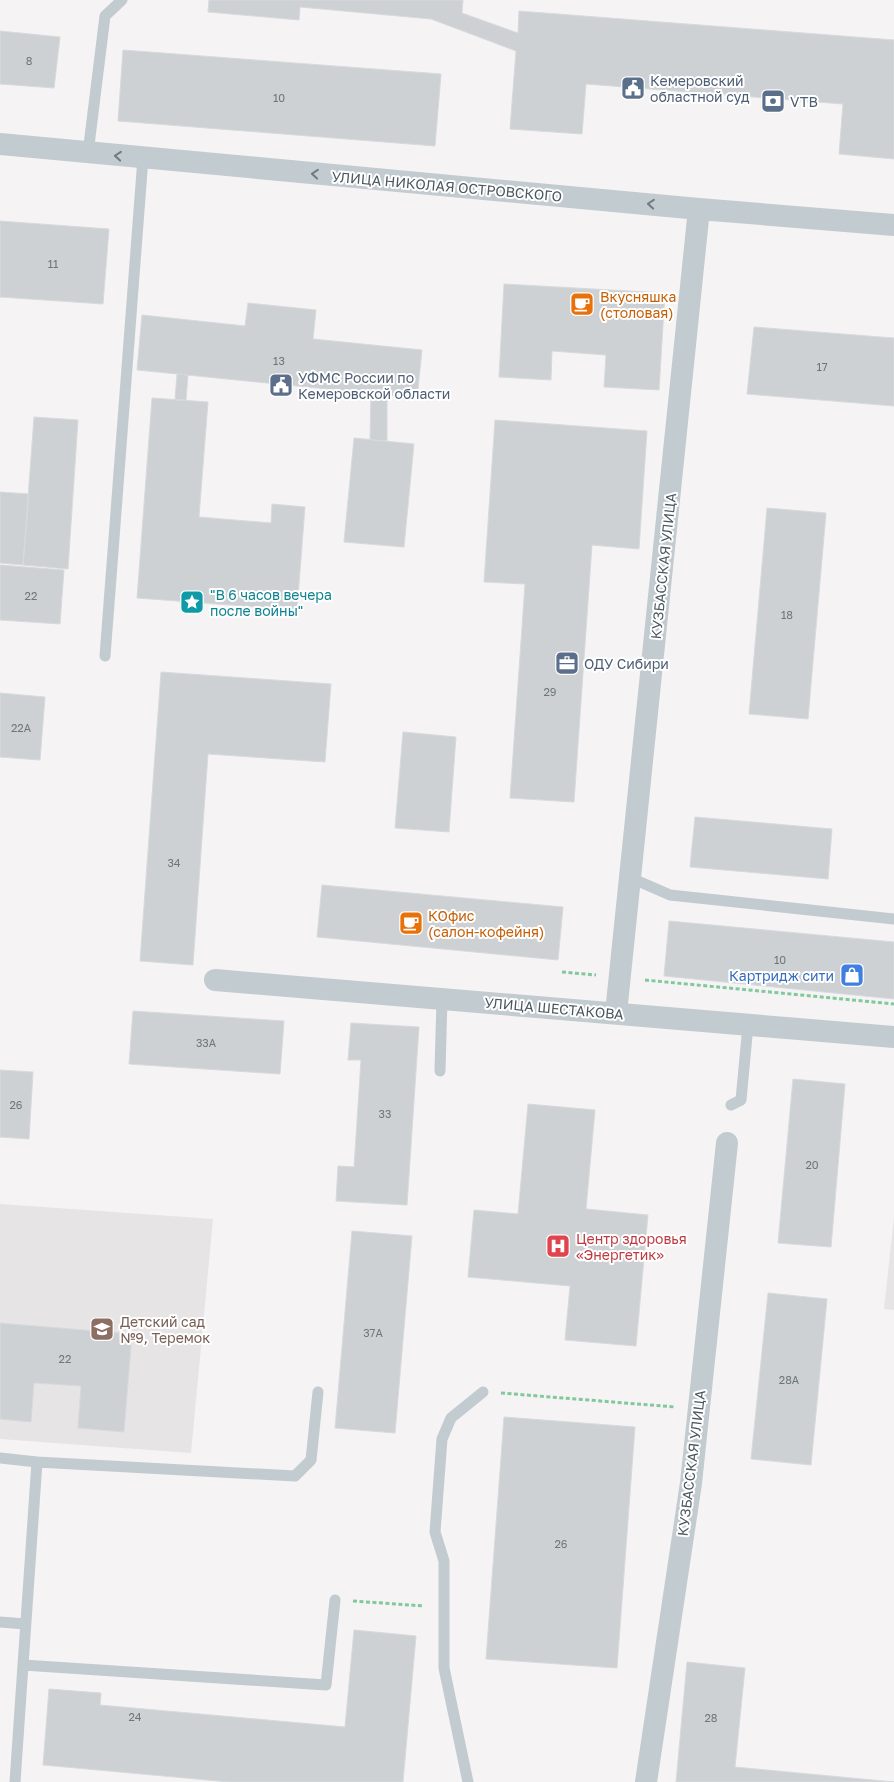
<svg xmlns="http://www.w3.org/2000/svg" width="894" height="1782" viewBox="0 0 894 1782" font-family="'Golos Text',sans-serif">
	<rect width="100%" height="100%" fill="#f5f3f3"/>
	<!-- education -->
	<path fill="#e6e4e4" d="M0,1204l213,15 -22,234 -191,-14z
		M894,1217v93l-10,-1z"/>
	<!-- building -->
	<path fill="#cdd1d4" stroke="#d7dadd" d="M209,0h254l-1,13 56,20 1,-22 375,29v119l-55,-5 4,-50 -257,-20 -4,50 -72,-5 6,-78 -85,-32 -131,-12 -1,13 -91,-8z
		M0,31l60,6 -6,51 -54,-4z
		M123,50l318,24 -6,72 -317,-25z
		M0,221l109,8 -6,75 -103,-7z
		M504,284l161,9 -6,97 -55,-3 2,-32 -54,-4 -1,29 -52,-3z
		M248,303l68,7 -3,29 109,11 -5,48 -280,-28 5,-55 103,11z
		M754,327l140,11v68l-147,-12z
		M177,374l11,1 -2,25h-11z
		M371,394l16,1v46l-17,-1z
		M152,398l56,4 -9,115 72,6 1,-19 33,3 -8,103 -160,-12z
		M34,417l44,3 -10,149 -45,-4z
		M495,420l152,11 -8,118 -47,-4 -18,257 -64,-4 15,-214 -41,-2z
		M354,438l60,6 -10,103 -60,-5z
		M0,492l29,2 -6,71 -23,-2z
		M767,508l59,5 -18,206 -59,-5z
		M0,565l64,5 -4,54 -60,-4z
		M161,672l170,12 -6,78 -117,-8 -15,211 -53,-4z
		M0,693l45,4 -5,63 -40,-3z
		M403,732l53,5 -7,95 -54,-4z
		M695,817l137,12 -4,50 -138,-12z
		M322,885l241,22 -5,53 -241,-23z
		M669,921l225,21v57l-230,-23z
		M133,1011l151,10 -4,53 -151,-10z
		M351,1023l68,4 -12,178 -71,-4 2,-35 16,1 7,-107h-13z
		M0,1070l33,2 -4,67 -29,-2z
		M793,1079l52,5 -14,163 -53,-4z
		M528,1104l67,6 -9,99 62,6 -12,131 -71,-6 5,-54 -102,-9 6,-67 44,4z
		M352,1231l60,5 -17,197 -60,-5z
		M768,1293l59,6 -16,166 -60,-6z
		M0,1323l132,11 -8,98 -46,-4 3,-42 -47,-3 -3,39 -31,-3z
		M504,1417l131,10 -18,241 -131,-9z
		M354,1630l62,6 -13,146h-174l-186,-17 6,-76 52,4 -1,12 245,22z
		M687,1662l58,6 -10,99 159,15h-218z"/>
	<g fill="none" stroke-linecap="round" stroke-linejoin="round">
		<!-- path -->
		<path stroke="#81c99d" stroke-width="3" stroke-dasharray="4 2.5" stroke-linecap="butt" d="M562,972l34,3
			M645,980l249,24
			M501,1393l174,14
			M353,1601l71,5"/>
		<!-- lane -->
		<path stroke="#c2cbd0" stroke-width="11" d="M88,153l17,-137 17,-16
			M105,656l38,-498
			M631,878l39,17 224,24
			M440,1071l2,-72
			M731,1105l10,-5 7,-75
			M0,1458l37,4 -14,203
			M37,1462l258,14 16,-16 7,-68
			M0,1622l25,2
			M15,1782l8,-117 303,20 9,-85
			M468,1782l-24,-114v-107l-9,-29 7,-93 9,-21 32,-26"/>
		<!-- street -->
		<path stroke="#c2cbd0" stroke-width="22" d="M0,144l699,65 195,16
			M215,980l679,57
			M616,1013l83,-804
			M646,1782l45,-299 36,-340"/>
	</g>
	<!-- one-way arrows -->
	<defs><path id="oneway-chevron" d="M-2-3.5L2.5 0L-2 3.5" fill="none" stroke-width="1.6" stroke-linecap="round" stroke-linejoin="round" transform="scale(1.25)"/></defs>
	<g stroke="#6f7a81">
		<use href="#oneway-chevron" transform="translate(118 156) rotate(-175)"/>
		<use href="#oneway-chevron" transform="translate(315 174) rotate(-175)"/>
		<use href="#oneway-chevron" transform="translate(651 204) rotate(-175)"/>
	</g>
	<!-- icons -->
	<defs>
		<g id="civic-square" transform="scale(1.25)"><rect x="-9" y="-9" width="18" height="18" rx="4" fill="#5c6f8a" stroke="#fff"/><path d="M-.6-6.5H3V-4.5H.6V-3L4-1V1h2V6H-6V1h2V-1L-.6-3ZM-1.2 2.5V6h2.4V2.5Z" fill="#fff"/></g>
		<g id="bank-square" transform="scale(1.25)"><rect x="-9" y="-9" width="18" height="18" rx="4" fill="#5c6f8a" stroke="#fff"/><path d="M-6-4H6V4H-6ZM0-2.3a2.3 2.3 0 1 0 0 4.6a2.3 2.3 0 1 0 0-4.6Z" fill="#fff"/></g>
		<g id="cafe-square" transform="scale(1.25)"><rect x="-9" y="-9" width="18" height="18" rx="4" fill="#e8710a" stroke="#fff"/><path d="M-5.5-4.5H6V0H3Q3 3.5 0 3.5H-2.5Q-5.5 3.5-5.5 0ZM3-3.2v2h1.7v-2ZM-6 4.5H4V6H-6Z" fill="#fff"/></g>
		<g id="sight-square" transform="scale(1.25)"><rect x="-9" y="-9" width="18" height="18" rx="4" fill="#0f9aa8" stroke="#fff"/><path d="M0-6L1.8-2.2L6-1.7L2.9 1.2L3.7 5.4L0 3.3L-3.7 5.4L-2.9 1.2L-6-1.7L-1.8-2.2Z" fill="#fff"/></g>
		<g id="office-square" transform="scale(1.25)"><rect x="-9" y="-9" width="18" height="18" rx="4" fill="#5c6f8a" stroke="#fff"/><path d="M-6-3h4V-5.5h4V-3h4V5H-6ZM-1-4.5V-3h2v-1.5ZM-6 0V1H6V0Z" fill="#fff"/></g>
		<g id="shop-square" transform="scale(1.25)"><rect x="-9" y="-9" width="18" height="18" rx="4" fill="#3f7fe0" stroke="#fff"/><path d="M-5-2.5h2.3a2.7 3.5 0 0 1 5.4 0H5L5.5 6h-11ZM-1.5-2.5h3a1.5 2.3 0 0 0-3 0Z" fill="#fff"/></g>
		<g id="hospital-square" transform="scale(1.25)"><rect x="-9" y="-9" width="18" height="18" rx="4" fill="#e0444e" stroke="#fff"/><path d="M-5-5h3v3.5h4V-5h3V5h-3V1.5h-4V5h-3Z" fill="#fff"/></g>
		<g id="school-square" transform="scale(1.25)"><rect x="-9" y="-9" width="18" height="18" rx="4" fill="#8d6e63" stroke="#fff"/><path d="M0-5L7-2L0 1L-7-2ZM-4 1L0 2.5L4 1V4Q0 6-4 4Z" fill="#fff"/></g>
	</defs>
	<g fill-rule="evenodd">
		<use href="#civic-square" x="633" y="88"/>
		<use href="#bank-square" x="773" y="101"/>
		<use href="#cafe-square" x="582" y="304"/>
		<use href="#civic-square" x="281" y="385"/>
		<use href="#sight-square" x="192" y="602"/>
		<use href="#office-square" x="567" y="663"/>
		<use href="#cafe-square" x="411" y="923"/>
		<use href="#shop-square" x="852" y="975"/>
		<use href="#hospital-square" x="558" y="1246"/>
		<use href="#school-square" x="102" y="1329"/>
	</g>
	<g text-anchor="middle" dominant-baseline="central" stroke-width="4" stroke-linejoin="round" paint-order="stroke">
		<!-- number labels -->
		<g font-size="11" fill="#6c767c">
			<text x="29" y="60">8</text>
			<text x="279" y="97">10</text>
			<text x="53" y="263">11</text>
			<text x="279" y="360">13</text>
			<text x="822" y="366">17</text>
			<text x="31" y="595">22</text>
			<text x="787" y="614">18</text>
			<text x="550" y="691">29</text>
			<text x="21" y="727">22А</text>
			<text x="174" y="862">34</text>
			<text x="780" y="959">10</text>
			<text x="206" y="1042">33А</text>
			<text x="16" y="1104">26</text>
			<text x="385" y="1113">33</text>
			<text x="812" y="1164">20</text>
			<text x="373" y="1332">37А</text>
			<text x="65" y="1358">22</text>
			<text x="789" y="1379">28А</text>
			<text x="561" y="1543">26</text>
			<text x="135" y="1716">24</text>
			<text x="711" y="1717">28</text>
		</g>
		<!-- service labels -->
		<g font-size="14" fill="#4e5e75" stroke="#fff" text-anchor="start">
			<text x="650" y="80">Кемеровский<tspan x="650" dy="16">областной суд</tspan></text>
			<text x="790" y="101">VTB</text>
			<text x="298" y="377">УФМС России по<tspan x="298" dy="16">Кемеровской области</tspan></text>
			<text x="584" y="663">ОДУ Сибири</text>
		</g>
		<!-- street labels -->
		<g font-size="14" fill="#4c585f" stroke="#fff">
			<text transform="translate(447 186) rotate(5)">УЛИЦА НИКОЛАЯ ОСТРОВСКОГО</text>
			<text transform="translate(663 566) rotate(-84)">КУЗБАССКАЯ УЛИЦА</text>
			<text transform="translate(554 1008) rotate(5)">УЛИЦА ШЕСТАКОВА</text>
			<text transform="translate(691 1463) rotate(-83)">КУЗБАССКАЯ УЛИЦА</text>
		</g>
		<!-- food labels -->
		<g font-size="14" fill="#c56008" stroke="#fff" text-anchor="start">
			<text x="600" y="296">Вкусняшка<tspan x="600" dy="16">(столовая)</tspan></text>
			<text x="428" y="915">КОфис<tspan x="428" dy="16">(салон-кофейня)</tspan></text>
		</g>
		<!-- culture labels -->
		<g font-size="14" fill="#0d838f" stroke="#fff" text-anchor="start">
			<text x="210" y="594">"В 6 часов вечера<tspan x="210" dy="16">после войны"</tspan></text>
		</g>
		<!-- shop labels -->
		<g font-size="14" fill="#366cbe" stroke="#fff" text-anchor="end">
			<text x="834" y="975">Картридж сити</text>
		</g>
		<!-- health labels -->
		<g font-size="14" fill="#be3a42" stroke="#fff" text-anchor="start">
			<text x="576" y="1238">Центр здоровья<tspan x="576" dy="16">«Энергетик»</tspan></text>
		</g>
		<!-- education labels -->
		<g font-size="14" fill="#785e54" stroke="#fff" text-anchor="start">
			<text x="120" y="1321">Детский сад<tspan x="120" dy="16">№9, Теремок</tspan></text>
		</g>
	</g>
</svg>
